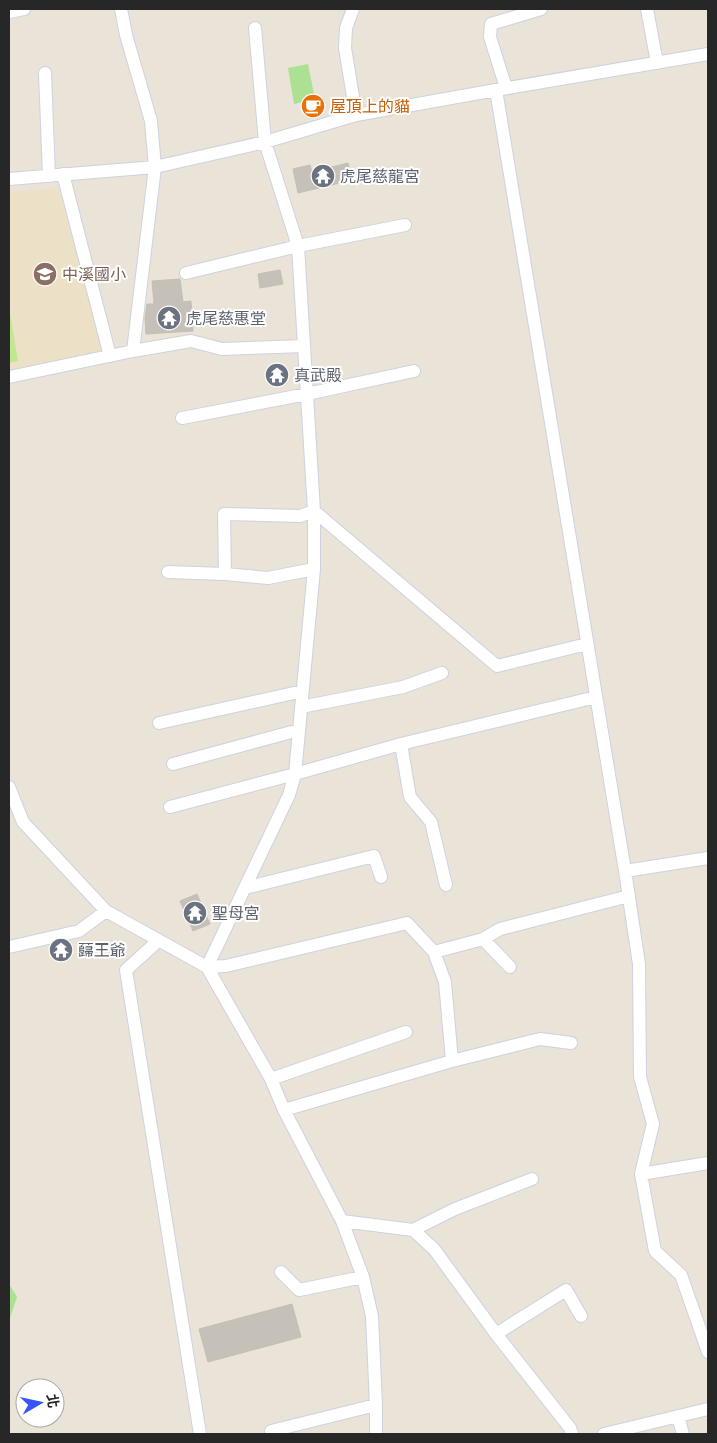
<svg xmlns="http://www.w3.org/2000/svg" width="717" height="1443" viewBox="0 0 717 1443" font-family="Rubik,'Noto Sans TC',sans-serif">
	<rect width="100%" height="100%" fill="#eae3d8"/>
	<!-- education -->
	<path fill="#ece1c7" d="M58,188l47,167 -96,22v-185z"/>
	<!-- green -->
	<path fill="#ace194" d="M308,64l7,35 -21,5 -6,-36z
		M9,1284l8,13 -8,24z"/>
	<!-- pitch -->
	<path fill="#c0e890" d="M9,307l9,54 -9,2z"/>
	<!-- building -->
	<path fill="#c5c0b8" stroke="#c5bfb2" d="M348,163l4,17 -54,13 -5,-24 17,-4 2,7z
		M280,270l3,14 -23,4 -2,-14z
		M180,279l3,23 8,-1 2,30 -47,3 -1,-16 2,-14h7l-2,-23z
		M197,894l13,30 -17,7 -13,-30z
		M292,1304l9,33 -93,25 -9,-33z"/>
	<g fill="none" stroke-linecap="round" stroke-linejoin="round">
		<!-- minor casing -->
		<g stroke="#ced1e0" stroke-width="14">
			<path id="minor" d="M121,9l5,26 25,86 4,46 -22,184
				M353,9l-7,19 -1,20 11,67
				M647,9l10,54
				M9,12l15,-3
				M45,73l4,103
				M506,88l-16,-51 1,-13 50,-15
				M496,90l129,781 83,-13
				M63,174l47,182
				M9,179l146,-12 110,-25 91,-27 140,-25 212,-36
				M186,273l112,-27 107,-21
				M9,377l124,-26 58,-10 31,8 82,-3
				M182,418l125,-24 107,-23
				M168,572l57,2 43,4 46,-9
				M225,574l-1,-60 76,2 14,-5 183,155 90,-22
				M301,707l102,-20 39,-14
				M159,723l144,-32
				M401,744l9,53 21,25 15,63
				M173,764l126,-34
				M9,787l14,35 83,89 101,56 19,-1 181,-43 27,29
				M170,807l125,-33 106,-30 195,-47
				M625,871l14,93 1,113 13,47 -12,50 14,77 26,24 27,77
				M245,888l129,-32 7,21
				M483,939l27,28
				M158,941l-32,29 74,464
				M9,947l70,-16 27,-20
				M207,967l82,-172 6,-21 19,-205v-58l-16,-265 -33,-104 -10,-114
				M207,967l64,112 13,31 58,111 21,56 9,39 4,89v29
				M452,1061l88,-22 31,4
				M271,1079l135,-47
				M284,1110l168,-49 -7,-79 -11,-30 49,-13 17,-10 129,-33
				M641,1174l67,-11
				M342,1221l71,9 21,19 62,85 74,94 2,6
				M413,1230l42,-21 77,-30
				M281,1272l18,18 64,-13
				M496,1334l70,-44 15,26
				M678,1416l5,18
				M271,1431l105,-26
				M604,1434l104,-25"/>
		</g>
		<!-- minor -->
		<use href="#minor" stroke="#fff" stroke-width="12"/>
	</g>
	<!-- icons -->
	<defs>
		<g id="cafe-disc" transform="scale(1.25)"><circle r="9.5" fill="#e8710a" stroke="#fff"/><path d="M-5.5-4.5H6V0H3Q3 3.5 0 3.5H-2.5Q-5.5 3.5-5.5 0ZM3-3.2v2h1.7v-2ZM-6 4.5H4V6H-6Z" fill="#fff"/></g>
		<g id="temple-disc" transform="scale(1.25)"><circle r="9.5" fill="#6b7280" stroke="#fff"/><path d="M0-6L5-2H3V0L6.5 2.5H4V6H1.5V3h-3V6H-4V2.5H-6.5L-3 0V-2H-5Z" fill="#fff"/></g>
		<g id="school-disc" transform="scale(1.25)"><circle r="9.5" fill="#8d6e63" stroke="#fff"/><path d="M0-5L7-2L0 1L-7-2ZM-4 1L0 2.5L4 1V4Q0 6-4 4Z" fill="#fff"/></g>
	</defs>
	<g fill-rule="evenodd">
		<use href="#cafe-disc" x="313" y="106"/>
		<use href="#temple-disc" x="323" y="176"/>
		<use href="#school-disc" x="45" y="274"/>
		<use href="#temple-disc" x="169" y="318"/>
		<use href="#temple-disc" x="277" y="375"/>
		<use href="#temple-disc" x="195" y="913"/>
		<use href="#temple-disc" x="61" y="950"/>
	</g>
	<g text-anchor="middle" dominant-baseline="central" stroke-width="4" stroke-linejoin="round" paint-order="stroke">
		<!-- food labels -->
		<g font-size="16" fill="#c56008" stroke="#fff" text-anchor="start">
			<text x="330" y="106">屋頂上的貓</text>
		</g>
		<!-- worship labels -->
		<g font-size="16" fill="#5b616d" stroke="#fff" text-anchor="start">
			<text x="340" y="176">虎尾慈龍宮</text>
			<text x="186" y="318">虎尾慈惠堂</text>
			<text x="294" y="375">真武殿</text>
			<text x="212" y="913">聖母宮</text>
			<text x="78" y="950">蘬王爺</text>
		</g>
		<!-- education labels -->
		<g font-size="16" fill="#785e54" stroke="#fff" text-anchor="start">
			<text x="62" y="274">中溪國小</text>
		</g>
	</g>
	<!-- border -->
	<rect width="717" height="1443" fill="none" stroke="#272727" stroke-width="20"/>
	<!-- north arrow -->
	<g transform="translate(40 1403) rotate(81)"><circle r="24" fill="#ffffff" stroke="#a9a9a9"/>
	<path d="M0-4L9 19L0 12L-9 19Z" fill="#3856f7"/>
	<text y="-8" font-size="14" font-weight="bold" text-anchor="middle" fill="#272727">北</text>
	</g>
</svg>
